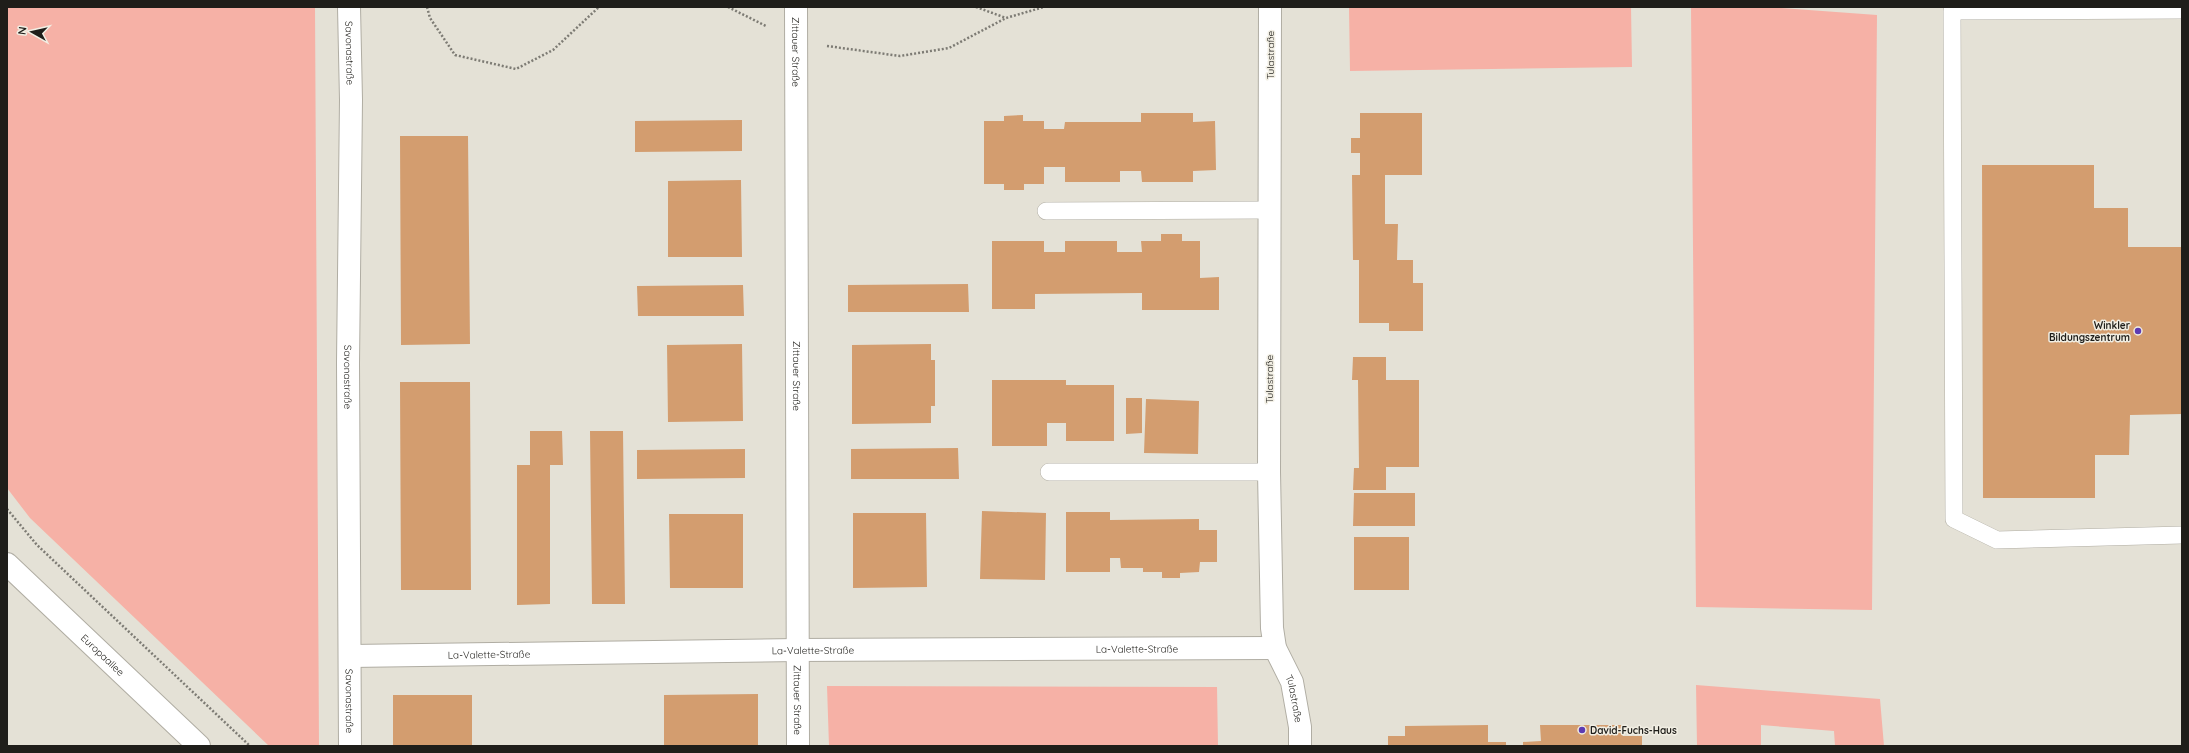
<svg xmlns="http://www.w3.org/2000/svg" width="2189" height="753" viewBox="0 0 2189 753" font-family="Quicksand,sans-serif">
	<rect width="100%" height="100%" fill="#e4e1d6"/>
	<!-- green -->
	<path fill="#f6b1a6" d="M7,7h308l4,739h-50l-239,-228 -23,-30z
		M1349,7h282l1,60 -282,4z
		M1691,7h78l108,8 -5,595 -176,-3z
		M1696,685l184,14 4,47h-49l-1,-15 -73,-6v21h-64z
		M827,686l390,1 1,59h-389z"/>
	<!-- building -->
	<path fill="#d39d6f" d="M1141,113h52v9l22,-1 1,49 -23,1v11h-51l-1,-11h-21v11h-55v-15h-21v17h-20v6h-20v-6h-20v-63h20v-5l19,-1v6h21v8h20l1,-7h76z
		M1360,113h62v62h-37v49h13l-1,36h16v23h10v48h-34v-8h-30v-63h-6l-1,-85h8v-22h-9v-15h9z
		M742,120v31l-107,1v-31z
		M400,136h68l2,208 -69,1z
		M1982,165h112v43h34v39h54v167l-52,1 -1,40h-34v43h-112z
		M741,180l1,77h-74v-76z
		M1161,234h21v7h18v37l19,-1v33h-77v-17l-107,1v15h-43v-68h52v11h21v-11h52v11h25l-1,-11h20z
		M968,284l1,28h-121v-27z
		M743,285l1,31h-106l-1,-30z
		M742,344l1,77 -75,1 -1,-77z
		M931,344v16h4v46h-4v17l-79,1v-79z
		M1353,357h33v23h33v87h-33v23h-33l1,-22h5l-1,-88h-6z
		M992,380h74v5h48v56h-48v-18h-19v23h-55z
		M400,382h70l1,208h-70z
		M1126,398h16v35l-16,1z
		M1146,399l53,2 -1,53 -54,-1z
		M530,431h32l1,34h-13v139l-33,1v-140h13z
		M590,431h33l2,173h-33z
		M958,448l1,31h-108v-30z
		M745,449v29l-108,1v-29z
		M1354,493h61v33h-62z
		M982,511l64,2 -1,67 -65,-1z
		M1066,512h44v8l89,-1v11h18v32h-17l-1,10 -19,1v5h-18v-6h-19v-4h-22l-1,-10h-10v14h-44z
		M853,513h73l1,74 -74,1z
		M669,514h74v74h-73z
		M1354,537h55v53h-55z
		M758,694v52h-94v-51z
		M393,695h79v51h-79z
		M1488,725v17h18v4h-118v-10h17v-10z
		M1540,725h83v11h19v10h-119v-4l18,-1z"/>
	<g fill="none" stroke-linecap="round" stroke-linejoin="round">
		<!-- service casing -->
		<g stroke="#b0ada3" stroke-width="18">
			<path id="service" d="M2182,10l-230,1 2,508 43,21 185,-5
				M1046,211l223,-1
				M1049,472h220"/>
		</g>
		<!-- minor casing -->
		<g stroke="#b0ada3" stroke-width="24">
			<g id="minor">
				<path id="s1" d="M349,7l2,93 -3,263 2,383"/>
				<path id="s2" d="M796,7l2,739"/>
				<path id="s3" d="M1270,7l-1,465 3,156 3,20 17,34 8,45v19"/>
				<path id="s4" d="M7,564l192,182"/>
				<path id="s5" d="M351,656l446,-6 478,-2"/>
			</g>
		</g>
		<!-- path -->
		<path stroke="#7d7b74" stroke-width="2.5" stroke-dasharray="2 2" stroke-linecap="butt" d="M427,7l3,11 25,37 61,14 37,-19 46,-43
			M728,7l38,19
			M976,7l30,11
			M827,46l73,10 49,-8 57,-30 38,-11
			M7,509l30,36 213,201"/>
		<!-- service -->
		<use href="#service" stroke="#fff" stroke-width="17"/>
		<!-- minor -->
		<use href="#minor" stroke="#fff" stroke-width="22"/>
	</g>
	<!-- markers -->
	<g fill="#5d3bb3" stroke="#f1eee3" stroke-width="1.5">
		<circle cx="2138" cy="331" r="4"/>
		<circle cx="1582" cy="730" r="4"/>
	</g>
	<g text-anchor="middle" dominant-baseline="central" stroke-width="3" stroke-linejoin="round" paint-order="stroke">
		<!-- street labels -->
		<g font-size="10" fill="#1f1e1a" stroke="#f1eee3">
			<text stroke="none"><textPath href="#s1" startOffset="46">Savonastraße</textPath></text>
			<text stroke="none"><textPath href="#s2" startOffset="45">Zittauer Straße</textPath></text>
			<text transform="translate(1270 55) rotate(-90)">Tulastraße</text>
			<text stroke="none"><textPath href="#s1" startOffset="370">Savonastraße</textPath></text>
			<text stroke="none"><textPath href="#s2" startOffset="369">Zittauer Straße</textPath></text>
			<text transform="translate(1269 379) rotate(-90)">Tulastraße</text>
			<text stroke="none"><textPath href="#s5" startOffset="786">La-Valette-Straße</textPath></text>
			<text stroke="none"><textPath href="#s5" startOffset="462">La-Valette-Straße</textPath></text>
			<text stroke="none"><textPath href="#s5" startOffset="138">La-Valette-Straße</textPath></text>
			<text stroke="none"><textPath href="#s4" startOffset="132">Europaallee</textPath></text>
			<text stroke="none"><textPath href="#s3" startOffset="696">Tulastraße</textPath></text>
			<text stroke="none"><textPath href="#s1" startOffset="694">Savonastraße</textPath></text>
			<text stroke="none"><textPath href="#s2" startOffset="693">Zittauer Straße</textPath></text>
		</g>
		<!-- poi labels -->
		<g font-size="10" font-weight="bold" fill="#1f1e1a" stroke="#f1eee3" text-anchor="end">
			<text x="2130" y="325">Winkler<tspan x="2130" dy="12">Bildungszentrum</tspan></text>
			<text x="1590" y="730" text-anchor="start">David-Fuchs-Haus</text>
		</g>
	</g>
	<!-- border -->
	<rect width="2189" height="753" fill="none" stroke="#1f1e1a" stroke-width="16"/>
	<!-- north arrow -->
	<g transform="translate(32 32) rotate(278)" stroke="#f1eee3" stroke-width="3" paint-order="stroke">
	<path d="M0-3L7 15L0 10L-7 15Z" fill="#1f1e1a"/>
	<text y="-6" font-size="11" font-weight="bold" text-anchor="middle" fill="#1f1e1a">N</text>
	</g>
</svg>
